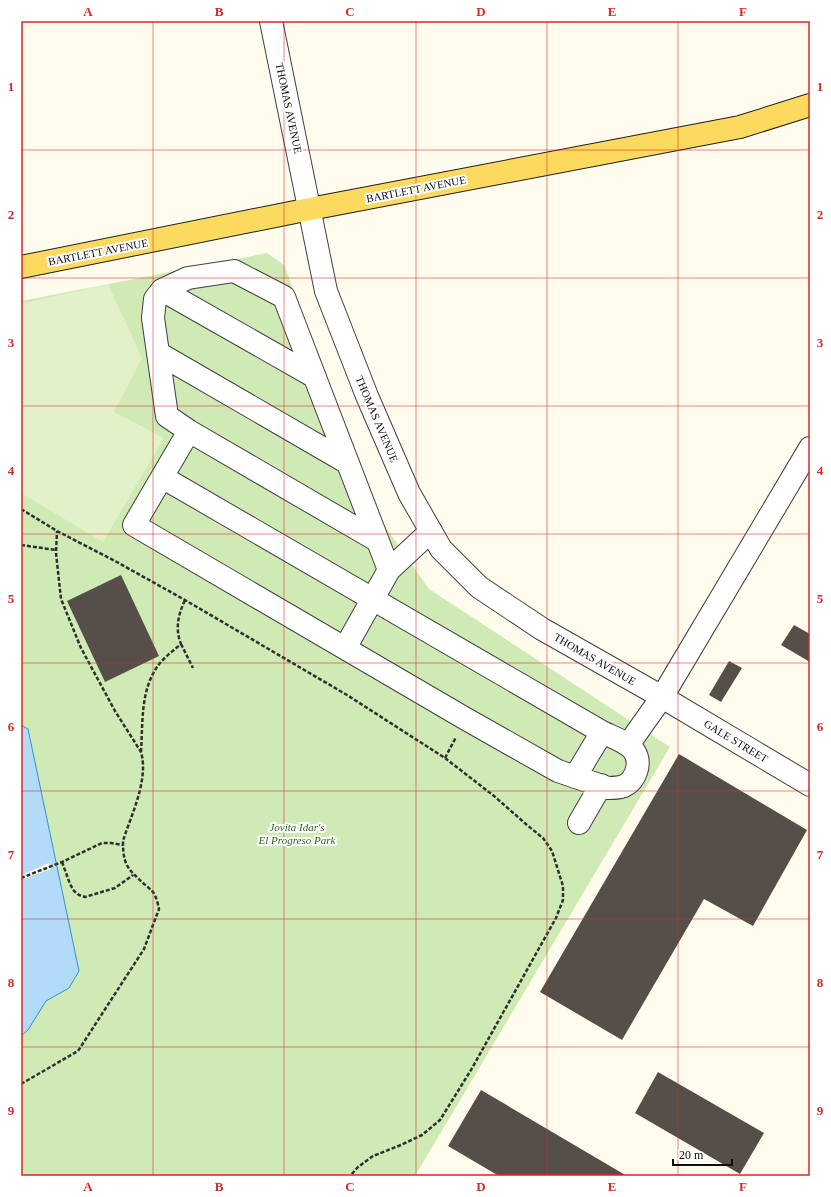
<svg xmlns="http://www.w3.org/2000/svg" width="831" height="1197" viewBox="0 0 831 1197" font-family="'Times New Roman',serif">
	<rect width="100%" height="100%" fill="#fffced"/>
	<!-- green -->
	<path fill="#d0eab6" d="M267,253l18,13 40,119 55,134 49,70 241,158 -255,429h-394v-875z"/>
	<!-- pitch -->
	<path fill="#e2f1c8" d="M108,284l34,74 -28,54 50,26 -61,104 -82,-49v-189z"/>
	<!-- water -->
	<path fill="#b1dbf8" stroke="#368fd1" d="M21,725l7,4 51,242 -10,17 -23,13 -18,29 -7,6z"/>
	<!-- pier -->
	<path fill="#fffced" d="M49,863l2,6 -30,11v-5z"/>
	<!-- building -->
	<path fill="#564f49" d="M121,575l38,81 -54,26 -38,-81z
		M794,625l16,9v28l-29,-17z
		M729,661l13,7 -21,34 -12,-7z
		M679,754l128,76 -54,96 -49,-27 -82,141 -82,-48z
		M658,1072l106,61 -24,41 -105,-61z
		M481,1090l146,86h-128l-51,-30z"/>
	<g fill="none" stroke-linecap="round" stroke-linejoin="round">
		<!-- minor casing -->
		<g stroke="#404040" stroke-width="24">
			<path id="minor" d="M271,21l55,270 41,105 42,97 32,56 38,38 63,42 120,68 148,88
				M162,290l153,87
				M158,353l190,110
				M189,431l189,110
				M162,477l440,255c10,5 26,10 32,19 8,12 2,29 -10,35 -5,2 -10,2 -16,2l-50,-17 -92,-52 -332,-194 55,-94 -22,-15 -14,-98 2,-19 7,-9 26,-12 46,-7 50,26 105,273 -44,78
				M389,570l42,-39
				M628,745l34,-48 148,-249
				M575,777l27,-45
				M579,823l22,-38"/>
		</g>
		<!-- major casing -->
		<g stroke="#1e1e1e" stroke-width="24">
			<path id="major" d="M21,267l289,-58 430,-82 70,-22"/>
		</g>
		<!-- path -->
		<path stroke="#2f2f2f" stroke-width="2.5" stroke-dasharray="4 2" stroke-linecap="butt" d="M21,509l36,22 58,30 70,39 162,95 98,63 49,38 33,29 16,13 9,13 11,35v14l-7,18 -85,152 -31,50 -18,15 -21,10 -28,11 -15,11 -8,9
			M21,545l35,5
			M181,644l12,24
			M141,752c2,-31 -1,-64 19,-89 6,-7 14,-13 21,-19 -6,-15 -3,-29 4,-44
			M445,758l11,-21
			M62,862l8,22 4,7 5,4 6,2 30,-9 18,-13
			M21,878l41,-16 40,-19h9l12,2
			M21,1084l57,-33 66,-102 15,-40c-1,-5 -3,-13 -6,-17 -3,-3 -6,-6 -9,-8 -17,-16 -21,-19 -21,-43 8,-26 26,-61 18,-89l-26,-41 -34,-63 -20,-49 -5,-46 1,-22"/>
		<!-- minor -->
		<use href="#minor" stroke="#fff" stroke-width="22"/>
		<!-- major -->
		<use href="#major" stroke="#fcda60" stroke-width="22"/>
	</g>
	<!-- grid -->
	<path fill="none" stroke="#d62828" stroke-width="1" stroke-opacity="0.55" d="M153,21v1155M284,21v1155M416,21v1155M547,21v1155M678,21v1155M21,150h789M21,278h789M21,406h789M21,534h789M21,663h789M21,791h789M21,919h789M21,1047h789"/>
	<g text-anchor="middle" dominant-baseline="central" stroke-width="4" stroke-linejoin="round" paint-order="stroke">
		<!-- street labels -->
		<g font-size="11" fill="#0d0d0d" stroke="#fff">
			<text transform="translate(289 108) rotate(78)">THOMAS AVENUE</text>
			<text transform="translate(416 189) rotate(-11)">BARTLETT AVENUE</text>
			<text transform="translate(98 252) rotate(-11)">BARTLETT AVENUE</text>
			<text transform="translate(377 419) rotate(67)">THOMAS AVENUE</text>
			<text transform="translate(595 659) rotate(30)">THOMAS AVENUE</text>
			<text transform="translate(736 741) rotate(31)">GALE STREET</text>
		</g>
		<!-- park labels -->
		<g font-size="11" font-style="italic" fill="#29671c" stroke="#fff">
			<text x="297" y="827">Jovita Idar's<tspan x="297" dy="13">El Progreso Park</tspan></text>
		</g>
	</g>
	<!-- border -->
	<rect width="831" height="1197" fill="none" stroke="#ffffff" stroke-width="44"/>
	<!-- scale -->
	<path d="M673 1159v6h59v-6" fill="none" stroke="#0d0d0d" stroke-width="2"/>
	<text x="679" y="1159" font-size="12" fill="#0d0d0d" stroke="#ffffff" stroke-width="3" paint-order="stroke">20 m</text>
	<rect x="22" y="22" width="787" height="1153" fill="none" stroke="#d62828" stroke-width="1.5"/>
	<g font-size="13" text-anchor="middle" font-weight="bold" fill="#d62828">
		<text x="88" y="16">A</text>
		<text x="219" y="16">B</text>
		<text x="350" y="16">C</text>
		<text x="481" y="16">D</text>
		<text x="612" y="16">E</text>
		<text x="743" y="16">F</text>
		<text x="11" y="91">1</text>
		<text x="820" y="91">1</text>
		<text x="11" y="219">2</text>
		<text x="820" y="219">2</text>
		<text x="11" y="347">3</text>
		<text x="820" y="347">3</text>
		<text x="11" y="475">4</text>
		<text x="820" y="475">4</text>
		<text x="11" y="603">5</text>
		<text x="820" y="603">5</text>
		<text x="11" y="731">6</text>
		<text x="820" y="731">6</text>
		<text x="11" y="859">7</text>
		<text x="820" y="859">7</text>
		<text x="11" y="987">8</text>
		<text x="820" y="987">8</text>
		<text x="11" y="1115">9</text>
		<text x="820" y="1115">9</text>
		<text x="88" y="1191">A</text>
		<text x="219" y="1191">B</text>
		<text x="350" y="1191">C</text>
		<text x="481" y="1191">D</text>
		<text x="612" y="1191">E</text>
		<text x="743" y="1191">F</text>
	</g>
</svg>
